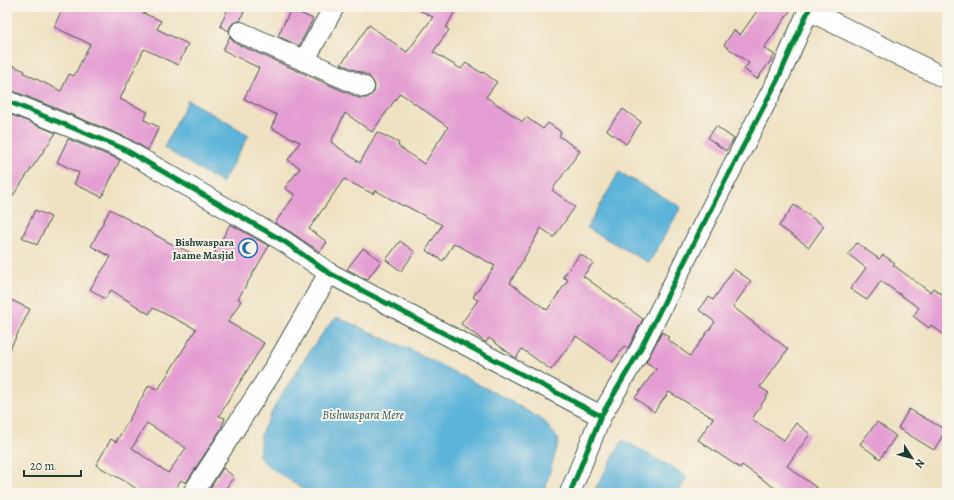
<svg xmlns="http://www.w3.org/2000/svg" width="954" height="500" viewBox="0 0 954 500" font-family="Alegreya,serif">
	<rect width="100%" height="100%" fill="#f7f3e8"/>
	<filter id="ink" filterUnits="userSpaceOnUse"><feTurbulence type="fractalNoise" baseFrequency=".025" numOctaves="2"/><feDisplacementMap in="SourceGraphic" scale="8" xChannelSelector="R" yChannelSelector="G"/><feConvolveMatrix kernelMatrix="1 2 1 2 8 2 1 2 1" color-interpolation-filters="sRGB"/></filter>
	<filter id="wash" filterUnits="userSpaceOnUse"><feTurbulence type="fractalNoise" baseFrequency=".012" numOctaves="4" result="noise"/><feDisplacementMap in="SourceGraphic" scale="16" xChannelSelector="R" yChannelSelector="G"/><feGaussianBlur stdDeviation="0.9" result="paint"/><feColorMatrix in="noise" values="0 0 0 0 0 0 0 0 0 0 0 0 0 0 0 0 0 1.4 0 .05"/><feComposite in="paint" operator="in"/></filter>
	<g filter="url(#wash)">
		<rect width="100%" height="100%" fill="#efe2c4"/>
		<!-- water -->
		<path fill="#5db4da" stroke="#3e7887" d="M188,100l61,35 -27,48 -58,-35z
			M619,172l62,35 -32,56 -62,-35z
			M337,317l78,35 90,46 39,23 15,19 -15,53h-235l-41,-27 -9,-10 2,-22 16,-32 34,-53 18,-24z
			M623,440l64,36 -9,17h-81l-3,-2z"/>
		<g id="blocks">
			<!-- building -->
			<path fill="#e59ed1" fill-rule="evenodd" d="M63,7h67l31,14 -4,8 31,15 -10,21 -34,-16 -24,50 28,13 -4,8 15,7 -11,23 -22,-13 -115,-47h-4v-27l18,8 -1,2 37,18 8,-17 5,2 16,-32 -36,-17z
				M229,7h17l-6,14 -7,2 -3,4 -1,4 -9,-5z
				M414,7h43l-11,21 3,2 -16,22 28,17 5,-6 16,10 1,-1 14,10 -11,15 37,25 3,-5 17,12 5,-6 13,9 -2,4 21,15 -28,39 23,17 -21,30 -13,-9 -31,55 37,27 21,-30 -5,-3 17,-23 13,9 -10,13 60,43 -15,29 -4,-2 -11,16 -37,-26 -25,34 -29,-21 -6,9 -27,-20 -3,4h-1l-24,-18 17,-24 -5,-3 22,-31 -41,-23 -11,18 -17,-11 16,-25 -38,-20 -1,1 -28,-16 -2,4 -29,-15 -35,50 18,13 -7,10 -28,-19 -17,-10 20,-28 -10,-7 15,-20 -12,-8 12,-18 -29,-14 6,-13 -33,-16 15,-31 -36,-18 7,-14 1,3 4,4 124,55h7l4,-2 4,-4 1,-6 -2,-5 -4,-5 -28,-12 28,-39 38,27 26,-35zM400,93l48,34 -24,37 -26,-18 1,-3 -22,-11 -17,31 -29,-21 14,-29 27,19z
				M760,7h33l-29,41 11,7 -18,24 -13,-10 5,-6 -25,-18 10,-15 6,5z
				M291,9l22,10 -14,27 -21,-10z
				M623,109l18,13 -15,22 -19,-14z
				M7,113l49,20 -49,71z
				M716,126l18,13 -8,12 -18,-13z
				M68,139l52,21 -18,37 -28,-13 5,-11 -22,-11z
				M794,205l30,21 -15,21 -30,-21z
				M110,209l56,32 44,21 20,-38 39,22 -31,53 3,2 -13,21 36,21 -45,73 6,2 -4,11 -35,54 -5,-3 -8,13h-31l-14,-10 -32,-18 15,-26 5,3 33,-57 9,5 38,-61 -43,-21 -4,6 -38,-24 -6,9 -15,-10 21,-32 -20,-11zM147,423l39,25 -18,25 -36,-25z
				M35,210l16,7 -14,28 -15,-8z
				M400,241l15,11 -14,19 -15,-11z
				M857,243l22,16 4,-4 12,8 -2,2 37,27 3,-4 14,10v39l-16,-12 -2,3 -16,-12 6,-8 -38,-27 -14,19 -17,-11 16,-21 -18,-14z
				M363,248l18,13 -14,19 -20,-11z
				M734,269l17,12 -18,26 55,42 -28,38 9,6 -17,26 32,21 12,-17 14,11 -23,32 37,27h-42l-40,-28 -2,3 -42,-28 15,-22 -44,-26 -15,20 -19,-14 21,-29 -10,-7 16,-30 7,5 -2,2 23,17 25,-34 -16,-12 10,-13 4,3z
				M7,298l23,11 -23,46z
				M909,409l37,21 -12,20 -36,-22z
				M877,422l19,14 -16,23 -20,-15z
				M223,468l11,9 -12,16h-9l-4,-3z"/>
		</g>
	</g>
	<g filter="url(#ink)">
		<use href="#blocks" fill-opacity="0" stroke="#3e564a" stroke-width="1"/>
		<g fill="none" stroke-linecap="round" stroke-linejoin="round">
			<!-- minor casing -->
			<g stroke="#3e564a" stroke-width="22">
				<path id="minor" d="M808,10l139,69
					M240,32l124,55
					M304,61l30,-54
					M7,101l115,47 163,94 44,31 272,143 -31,77
					M601,416l39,-66 79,-157 59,-114 32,-72
					M193,493l85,-131 51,-89"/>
			</g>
			<!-- minor -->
			<use href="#minor" stroke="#fff" stroke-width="20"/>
			<!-- cycleway casing -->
			<g stroke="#f7f3e8" stroke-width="8">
				<path id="cycleway" d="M7,101l115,47 163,94 44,31 272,143 -31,77
					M601,416l39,-66 79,-157 59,-114 32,-72"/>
			</g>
			<!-- cycleway -->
			<use href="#cycleway" stroke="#00873e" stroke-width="5"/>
		</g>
	</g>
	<!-- icons -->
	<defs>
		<g id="mosque-ring" transform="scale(1)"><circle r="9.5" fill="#f7f3e8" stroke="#1f6fb2" stroke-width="1.5"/><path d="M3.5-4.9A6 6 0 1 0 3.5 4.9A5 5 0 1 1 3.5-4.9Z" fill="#1f6fb2"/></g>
	</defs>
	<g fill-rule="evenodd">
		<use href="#mosque-ring" x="248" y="248"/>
	</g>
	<g text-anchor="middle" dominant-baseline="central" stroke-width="4" stroke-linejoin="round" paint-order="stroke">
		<!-- poi labels -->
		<g font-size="11" font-weight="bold" fill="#1f3d34" stroke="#f7f3e8" text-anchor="end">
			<text x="234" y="242">Bishwaspara<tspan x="234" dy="13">Jaame Masjid</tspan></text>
		</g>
		<!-- water labels -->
		<g font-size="12" font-style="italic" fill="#2e5b5e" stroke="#f7f3e8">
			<text x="363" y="415">Bishwaspara Mere</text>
		</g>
	</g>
	<!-- margin -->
	<rect width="954" height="500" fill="none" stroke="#f7f3e8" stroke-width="24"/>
	<!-- north arrow -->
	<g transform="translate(912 458) rotate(126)" stroke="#f7f3e8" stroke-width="3" paint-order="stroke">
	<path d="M0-3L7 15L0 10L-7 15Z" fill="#1f3d34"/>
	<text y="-6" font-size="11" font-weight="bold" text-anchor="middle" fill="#1f3d34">N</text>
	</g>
	<!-- scale -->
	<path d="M24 470v6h57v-6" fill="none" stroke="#1f3d34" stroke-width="2"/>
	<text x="30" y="470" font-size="12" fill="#1f3d34" stroke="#f7f3e8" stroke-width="3" paint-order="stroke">20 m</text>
</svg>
